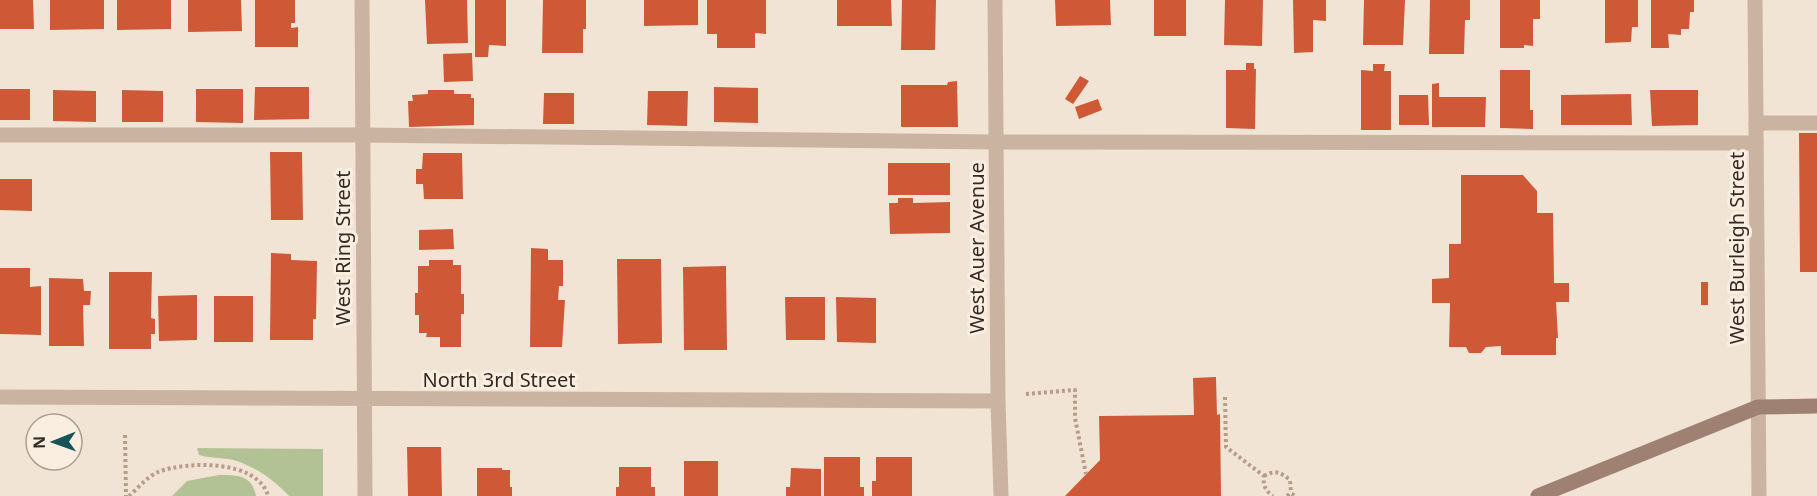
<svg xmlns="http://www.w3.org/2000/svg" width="1817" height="496" viewBox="0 0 1817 496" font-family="'Noto Sans',sans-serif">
	<rect width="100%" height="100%" fill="#f2e4d5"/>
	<!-- green -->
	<path fill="#b3c294" d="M197,448l126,1v47h-34c-14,-15 -32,-28 -52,-35 -12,-4 -26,-2 -38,-6z
		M219,475c19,0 33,0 37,21h-84l15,-15z"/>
	<!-- building -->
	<path fill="#cf5936" d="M0,0h33l1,29h-34z
		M50,0h54v29l-54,1z
		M117,0h54v29l-54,1z
		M188,0h53l1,31 -54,1z
		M255,0h40v23h-4v5l7,-1v20h-43z
		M425,0h42l1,43 -41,1z
		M475,0h31v46l-17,-1 -1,12h-13z
		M543,0h43v29h-3v24h-41z
		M644,0h54v25l-54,1z
		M707,0h59v34l-11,-1v15h-38v-14h-10z
		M837,0h54l1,26h-55z
		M902,0h34l-1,50h-34z
		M1055,0h55l1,25 -55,1z
		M1154,0h32v36h-32z
		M1225,0h38l-1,46 -38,-1z
		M1293,0h33v21l-13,-1v32l-19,1z
		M1364,0h41l-2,45h-40z
		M1430,0h40v20h-5l-1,34h-35z
		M1500,0h40v19h-7v27l-9,-1v3h-24z
		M1605,0h33v27h-6l-1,15 -26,1z
		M1651,0h43v12h-4l-1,17h-8v6l-13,-1 1,14h-18z
		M472,53l1,28 -29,1 -1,-28z
		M1246,63h8v6h2l-1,60 -29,-1v-58h20z
		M1373,64h12l-1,7h7v59h-30v-60l12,1z
		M1500,70h30v40h3v19l-33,-1z
		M1080,76l9,5 -16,23 -8,-5z
		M957,81l1,46h-57v-42h46l1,-3z
		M1439,83v14h47l-1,30h-53v-43z
		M255,87h54v32l-55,1z
		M714,87l44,1v35l-44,-1z
		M0,89h30v31h-30z
		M196,89h47v34l-47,-1z
		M53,90l43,1v31l-43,-1z
		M122,90l41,1v31h-41z
		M428,90h26v4h17v4h3v27l-65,2 -1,-26h5l-1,-6 16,-1z
		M1650,90h48v35l-46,1z
		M648,91h40l-1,35 -40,-1z
		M544,93h30v31h-31z
		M1631,94l1,31h-71v-30z
		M1399,95h29l1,30h-30z
		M1098,99l4,11 -23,9 -4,-12z
		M1799,133h18v139h-17z
		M270,152h32l1,68h-32z
		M423,153h39l1,46h-39l-1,-15h-7v-15h6z
		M888,163h62v32h-62z
		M1461,175h62l14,16v22h16l1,70h15v19h-13l2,36h-2v17h-55v-9l-15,1 -5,6h-12l-3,-6h-17l1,-44h-18v-24l17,-1v-34h12z
		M0,179h32v32l-32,-1z
		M898,198h15v5l37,-1v31l-60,1 -1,-31h9z
		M453,229l1,20 -35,1v-20z
		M531,248l17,1v11h15v26h-4l-1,14h7l-3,47h-32z
		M271,253l20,1v6l26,1 -1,58h-3v21h-43z
		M617,259h44l1,84 -44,1z
		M429,260h24v5h8v29h3v20h-3v33h-21v-10h-14l1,-4h-8v-18h-4v-22h3v-27h11z
		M726,266l1,84h-43l-1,-83z
		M0,268h30v19l11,-1v49l-41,-1z
		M109,272h43l-1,46 4,1v15h-4v15h-42z
		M49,278l34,1 1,12h7l-1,14h-7l1,41h-35z
		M1701,282h7v23h-7z
		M197,295v45l-38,1 -1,-45z
		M214,296h39v46h-39z
		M785,297h40v43h-39z
		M836,297l40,1v45l-39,-1z
		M1216,377l1,38 3,-1 1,82h-156l35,-36 -1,-44 95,-1 -1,-37z
		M407,447h34l1,49h-34z
		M824,457h36v30h4v9h-40z
		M876,457h36v39h-40v-15h4z
		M684,461h34v35h-34z
		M619,467h32v20h4v9h-39v-9h3z
		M477,468h25v2h8v17h2v9h-35z
		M791,468l30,1v27h-35v-9h4z"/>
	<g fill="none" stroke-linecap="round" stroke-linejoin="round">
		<!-- path -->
		<path stroke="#b69d8a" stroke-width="4" stroke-dasharray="3 3" stroke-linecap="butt" d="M1026,394l49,-4v28l11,56
			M1225,397l1,50 38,29c-1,10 1,14 9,20
			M125,435l1,61
			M1264,476c12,-7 17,-3 26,4l1,13
			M129,496c8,-7 19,-20 29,-24 28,-11 100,-13 110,24
			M1287,496l4,-3 4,3"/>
		<!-- service -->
		<path stroke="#cab3a0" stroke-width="15" d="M1756,123h61
			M0,135h363l633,7 760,1"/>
		<!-- minor -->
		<path stroke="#cab3a0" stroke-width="15" d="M362,0l3,496
			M995,0l3,401 3,95
			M0,397l998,4"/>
		<!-- tertiary -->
		<path stroke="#cab3a0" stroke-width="15" d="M1755,0l4,496"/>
		<!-- secondary -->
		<path stroke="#9e8172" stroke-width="15" d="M1538,496l220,-89 59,-1"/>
	</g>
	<g text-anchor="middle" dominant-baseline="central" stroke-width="6" stroke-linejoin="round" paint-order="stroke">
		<!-- street labels -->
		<g font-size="20" fill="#342924" stroke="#faeee1">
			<text transform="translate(342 248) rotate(-90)">West Ring Street</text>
			<text transform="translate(976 248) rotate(-90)">West Auer Avenue</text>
			<text transform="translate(1736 248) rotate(-90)">West Burleigh Street</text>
			<text x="499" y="379">North 3rd Street</text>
		</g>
	</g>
	<!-- north arrow -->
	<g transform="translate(54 442) rotate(269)"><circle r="28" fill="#faeee1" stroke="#ab9f95" stroke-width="1.5"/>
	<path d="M0-4.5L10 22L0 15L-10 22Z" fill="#175458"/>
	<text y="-9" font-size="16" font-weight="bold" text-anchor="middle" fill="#342924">N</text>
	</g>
</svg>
